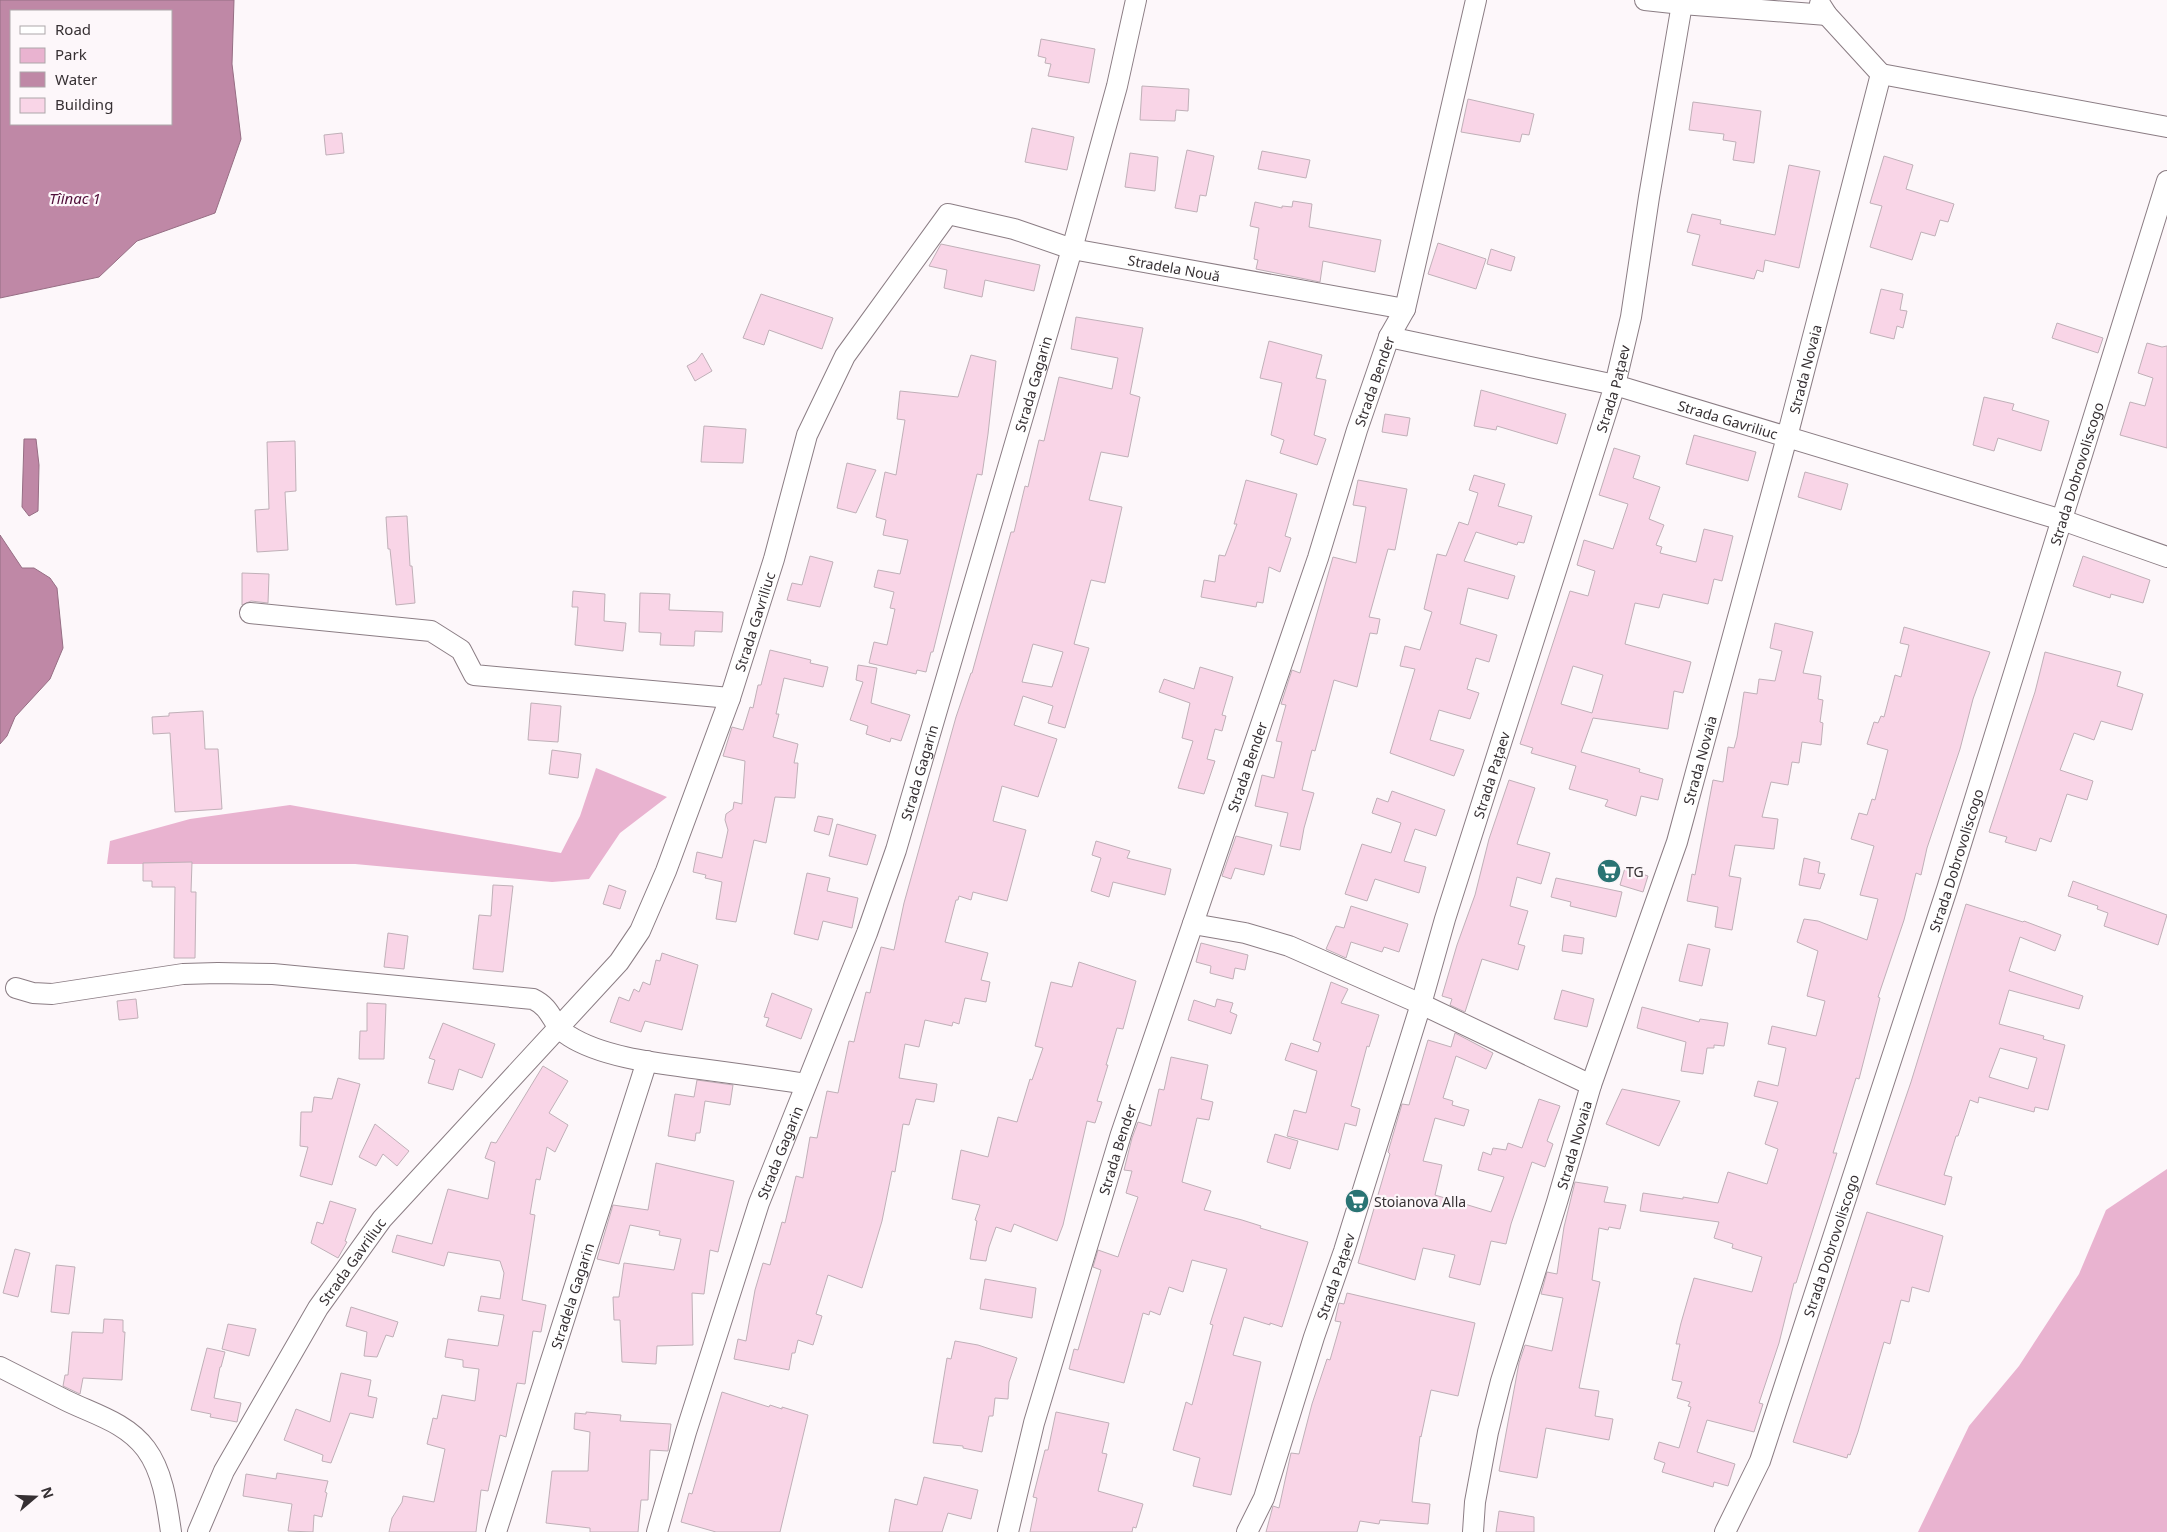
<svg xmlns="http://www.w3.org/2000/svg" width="2167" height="1532" viewBox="0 0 2167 1532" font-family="'Noto Sans',sans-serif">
	<rect width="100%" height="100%" fill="#fdf7fa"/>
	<!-- green -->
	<path fill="#e9b3d0" d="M596,768l71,29 -47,36 -31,46 -37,3 -197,-18h-248l3,-23 80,-22 100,-14 271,48 19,-37z
		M2167,1169v363h-249l51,-106 50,-60 60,-92 27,-64z"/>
	<!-- water -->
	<path fill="#bf88a6" stroke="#966e84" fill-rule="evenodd" d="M0,0h234l-2,64 9,75 -26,74 -78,28 -38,36 -99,21zM171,11v113h-160v-113z
		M24,439h12l3,26 -1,46 -9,5 -7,-9z
		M0,535l22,33h12l16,10 7,10 6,60 -13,31 -35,38 -8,19 -7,8z"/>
	<!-- building -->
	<path fill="#f9d5e7" stroke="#c0b0b8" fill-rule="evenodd" d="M1041,39l54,10 -6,34 -41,-7 3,-12 -6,-1 1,-5 -8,-2z
		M1142,86l47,3 -1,22 -12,-1 -1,11 -35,-1z
		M1468,99l66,15 -5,21 -7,-1 -2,8 -59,-10z
		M1693,102l68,9 -7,52 -21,-3 3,-18 -13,-2 1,-6 -35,-4z
		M1032,128l42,9 -7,33 -42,-8z
		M342,133l2,20 -18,2 -2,-20z
		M1187,150l27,6 -8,40 -6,-1 -3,17 -22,-4z
		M1262,151l48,9 -4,18 -48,-9z
		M1130,153l28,4 -3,34 -30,-4z
		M1884,156l29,9 -7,24 48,15 -6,18 -8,-2 -5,16 -14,-4 -9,28 -42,-13 12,-41 -12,-3z
		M1789,165l31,6 -21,97 -34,-8 -2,12 -6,-2 -3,9 -62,-14 8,-30 -13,-3 5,-18 29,6 -1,4 55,11z
		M1293,201l19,3 -3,23 72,13 -6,32 -52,-11 -3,21 -64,-13 2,-9 -4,-1 5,-31 -9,-2 5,-24 27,6v-2l10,1z
		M1438,243l48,16 -10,30 -48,-15z
		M941,244l99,21 -6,26 -49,-11 -3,17 -38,-9 3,-18 -18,-4z
		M1491,249l24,8 -4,14 -24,-7z
		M1881,289l22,5 -3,16 7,1 -4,17 -6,-2 -3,13 -24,-6z
		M761,294l72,24 -11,31 -53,-19 -5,15 -21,-7z
		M1076,317l67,11 -13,66 10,3 -12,60 -27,-5 -12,48 33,7 -17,76 -14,-3 -17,64 15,4 -24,80 -17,-5 5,-17 -30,-10 -9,29 43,14 -19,58 -36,-11 -9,35 33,9 -19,71 -34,-9 -2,8 -12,-4 -1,4h-2l-11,42 43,11 -7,27 9,2 -4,20 -21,-4 -6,26 -6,-2 -1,4 -27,-6 -6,27 -14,-3 -6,34 38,6 -3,18 -18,-3 -7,26 -6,-1 -8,48 -3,-1 -10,50 -20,67 -34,-13 -12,39 6,2 -9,29 -15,-5 -3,13h-3l-3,17 -55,-11 4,-20 8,2 9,-51 8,-27 7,2 12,-43 3,1 11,-47 7,2 7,-41 7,1 10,-47 11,2 11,-52 5,1 12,-50 4,1 11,-46 13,3 10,-47 52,-186 15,-44h1l39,-141h3l11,-46 3,1 11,-47 5,1 15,-64 53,12 6,-31 -47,-9zM1033,644l30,8 -11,35 -30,-5z
		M2057,323l46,15 -5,15 -46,-15z
		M1269,341l53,14 -6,23 10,2 -12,55 12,4 -9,26 -37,-12 4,-13 -13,-5 11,-52 -22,-5z
		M2147,343l15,4 5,-1v102l-47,-13 10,-33 15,4 8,-28 -15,-5z
		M702,353l10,18 -17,10 -8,-15 9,-5z
		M971,355l25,6 -8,73 -6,41 -5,-1 -44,178h-2l-5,20 -9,-2 -1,4 -47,-11 5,-21 13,3 8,-36 -5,-1 4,-16 -20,-5 4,-17 22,4 8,-34 -25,-5 3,-15 -10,-3 9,-45 11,3 9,-55 -8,-1 3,-28 58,6z
		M1481,390l85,24 -9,30 -60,-18 -1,4 -22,-4z
		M1984,397l30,7 -2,6 37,11 -8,30 -43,-13 -4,13 -21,-6z
		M1385,414l25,4 -3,18 -25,-4z
		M704,426l42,3 -3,34 -42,-1z
		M1694,435l62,17 -8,29 -62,-17z
		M295,441l1,50 -11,1 3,58 -31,2 -2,-42 14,-1 -2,-67z
		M1614,448l26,8 -7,22 27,9 -11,32 15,6 -8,20 6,2 -2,6 36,9 8,-33 29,7 -11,45 -8,-2 -6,25 -45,-10 -4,14 -24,-5 -10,41 66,18 -8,31 -9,-2 -6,38 -75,-11 -12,34 59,17 -1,3 24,7 -5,21 -17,-4 -5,20 -31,-10 3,-6 -39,-11 7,-23 -45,-13 2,-5 -13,-4 50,-153 18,5 7,-25 -18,-6 7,-25 29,9 15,-45 -29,-9zM1573,666l30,9 -11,38 -31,-9z
		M847,463l29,7 -20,43 -19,-5z
		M1805,472l43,12 -7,26 -43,-13z
		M1474,475l31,9 -7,22 34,10 -8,27 -6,-1 -1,3 -41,-13 -12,29 51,15 -7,23 -40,-11 -8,36 37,11 -8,27 -13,-4 -9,31 12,4 -9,26 -31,-9 -9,30 34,10 -10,26 -64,-23 25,-84 -15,-3 5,-20 15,4 12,-38 -8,-3 13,-55 9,2 13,-34 9,3 10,-32 -9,-3z
		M1246,480l51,14 -12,42 6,2 -11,34 -11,-5 -6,36 -6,-1 -1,5 -55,-10 3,-17 11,2 4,-27 6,1 12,-32h-3z
		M1358,480l49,9 -12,61 -7,-1 -19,68 11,2 -3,15 -7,-1 -13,54 -23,-7 -19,71 -3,-1 -10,40 12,3 -10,35 -4,22 -20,-4 8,-33 -33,-7 7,-31 12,3 8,-36 -6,-1 10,-36 -5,-1 11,-34 8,3 33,-116 23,6 10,-56 -13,-2z
		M407,516l3,50h2l3,37 -19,2 -6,-56h-2l-2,-32z
		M810,556l23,6 -13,45 -33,-7 5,-17 10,2z
		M2083,556l67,24 -7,23 -32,-9 -1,4 -37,-12z
		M242,573l27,1 -1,29 -17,-2 -9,4z
		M573,591l32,3 -1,27 22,2 -3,28 -48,-6 3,-38h-6z
		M640,593l30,1 -1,16 54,2 -1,20 -27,-1 -1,15 -34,-1 1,-12 -22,-1z
		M1775,623l38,9 -10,41 18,3 -3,23 5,1 -3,22 3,1 -2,22 -19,-3 -3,21 -7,-1 -4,23 -17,-3 -9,35 16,2 -4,30 -39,-4 -6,31 12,2 -9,52 -17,-3 3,-20 -31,-6 5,-27 3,1 18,-95 10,2 5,-35 6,1 3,-11 7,-45 13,2 2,-15 16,2 7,-30 -12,-3z
		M1904,627l86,25 -17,47 -13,50 -33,99 -6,27 -5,-2 -12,47 -26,77 2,1 -21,81 -3,-1 -23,75h4l-41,130h-2l-15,60 -20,60 4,1 -9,28 -47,-12 -10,32 38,12 -7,22 -14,-4 -1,5 -51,-15 3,-9 -11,-4 5,-17 20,6 12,-41 -3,-1 2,-4 -13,-4 5,-16 -10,-2 8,-36h-4l5,-21 13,-45 58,14 10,-35 -30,-9 1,-4 -19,-6 5,-16 -79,-11 3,-18 40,6v-2l35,6 10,-31 39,12 11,-35 -13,-5 13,-42 -24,-6 4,-15 20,5 8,-38 -18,-4 4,-18 44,10 9,-35 -18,-5 11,-45 -21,-9 7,-23 14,2 49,19 11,-41 -18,-4 14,-49 -23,-7 8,-26 8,2 5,-16 3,1 13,-50 -21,-6 7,-22 4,1 3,-7 3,1 11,-42 6,2 8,-32 -9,-2z
		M770,650l41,10 -1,3 18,4 -5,20 -39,-9 -8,36h3l-6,23 25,7 -4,19h4l-3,35 -20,-1 -9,46 -12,-3 -18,82 -20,-3 6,-37 -17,-4 1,-3 -13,-3 4,-20 25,6 6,-28 -3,-10 1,-6 7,-5 1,-7 8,2 3,-43 -22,-5 9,-29 11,3 7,-23 3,1 5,-23h3z
		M2045,652l76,20 -4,14 26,8 -11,36 -31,-9 -7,19 -20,-7 -14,37 33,11 -6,19 -20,-6 -16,48 -11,-4 -4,13 -31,-9 2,-5 -18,-5 46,-140z
		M858,665l19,3 -6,35 39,12 -9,26 -10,-3 -1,4 -24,-8 2,-8 -18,-6 13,-38 -7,-2z
		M1200,667l33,10 -11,38 4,1 -4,15 -7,-2 -8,30 8,2 -11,33 -26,-6 15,-47 -11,-3 8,-35 -31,-11 5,-13 30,10z
		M531,703l30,3 -3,36 -30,-2z
		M203,711l2,38h13l4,60 -47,3 -5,-79 -17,1 -1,-17 17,-1v-3z
		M552,750l29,4 -3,24 -29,-4z
		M1509,780l26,8 -18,56 33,9 -9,31 -24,-7 -7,29 18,5 -10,33 7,2 -7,24 -36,-11 -17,53 -15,-7 2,-6 -10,-3 15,-51 18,-50 14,-56z
		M1392,791l53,19 -9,26 -21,-7 -11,32 22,6 -7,26 -44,-14 -8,22 -22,-7 17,-50 29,9 10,-30 -29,-10 5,-15 11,4z
		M818,816l15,3 -4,16 -15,-4z
		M837,824l39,11 -9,30 -38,-9z
		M1236,836l36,9 -8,30 -29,-7 -4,11 -9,-3z
		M1096,841l34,10 -3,7 44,11 -6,26 -52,-13 -4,15 -18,-6 10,-33 -9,-3z
		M1804,858l16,4 -2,11 7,1 -5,15 -21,-4z
		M192,862l-1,30h5l-1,66h-21l1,-71h-23v-6h-9v-18z
		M1625,868l23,8 -5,16 -23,-7z
		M807,873l23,5 -3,13 31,7 -6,30 -29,-7 -5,19 -24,-6z
		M1556,878l66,14 -6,25 -46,-11 1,-4 -20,-5z
		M2073,881l94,34 -9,30 -54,-19 4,-13 -11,-4 1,-3 -30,-10z
		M493,885l20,1 -10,86 -30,-3 6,-54 12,1z
		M609,885l17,6 -6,18 -17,-5z
		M1966,904l57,18 1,-1 37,14 -6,16 -35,-14 -11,34 74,25 -4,13 -70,-19 -10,34 45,12 -1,3 22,6 -17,65 -13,-3 -1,5 -55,-15 -1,6 -8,-3 -12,36h-2l-12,39 8,2 -7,28 -69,-21 35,-102zM2000,1048l37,10 -9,31 -39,-12z
		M1351,906l57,18 -9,28 -15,-5 -2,5 -31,-10 -5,16 -20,-9 10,-23 8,2z
		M388,933l20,3 -4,33 -20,-2z
		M1564,935l20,3 -2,16 -20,-3z
		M1201,943l47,12 -3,15 -10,-2 -2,11 -23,-6 1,-7 -15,-4z
		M1688,944l22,5 -8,37 -23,-5z
		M662,953l36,12 -16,65 -37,-9 -4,11 -31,-10 9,-25 10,4 5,-12 5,3 4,-10 7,3 6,-25 4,1z
		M1079,962l57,19 -13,48 -6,-1 -11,37h2l-11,36 5,1 -7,21 -8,-2 -24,104 -6,16 -43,-17 -3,8 -15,-5 -7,20 -3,14 -16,-2 7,-38 -2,-1 5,-15 -28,-6 9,-49 27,7 10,-40 19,5 13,-43 2,1 11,-32 -8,-2 16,-64 21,5z
		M1331,982l17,7 -7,14 38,12 -10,32 -2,-1 -16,60 9,3 -4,17 -11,-3 -7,27 -51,-14 7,-26 12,3 11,-42 -32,-11 6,-17 27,9 3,-9 -8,-3z
		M1562,990l32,9 -7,28 -33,-8z
		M772,993l40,16 -11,30 -35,-13 3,-8 -5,-1z
		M136,999l2,19 -19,2 -2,-19z
		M1217,999l16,4 -3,9 7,3 -6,19 -43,-14 6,-20 21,7z
		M367,1003l19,1 -2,55h-25l1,-28h7z
		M1642,1007l57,15 1,-3 28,4 -4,23 -10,-1v3h-7l-4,26 -22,-3 5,-29 -49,-14z
		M443,1023l52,21 -13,34 -23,-9 -6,21 -25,-7 7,-23 -6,-2z
		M1455,1033l38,20 -7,16 -30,-13 -13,42 10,3 -1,4 17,5 -5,16 -29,-8 -12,43 19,4 -7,30 56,17 13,-35 -26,-7 5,-18 8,3 2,-7 13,2 2,-7 14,5 17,-49 21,7 -13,35 6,3 -8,23 -13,-5 -21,62 -5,20 -15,-3 -11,44 -31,-8 6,-22 -32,-7 -8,32 -57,-17 32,-109 -2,-2 14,-48 7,1 19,-65 23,7z
		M1171,1057l37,8 -7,34 12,3 -4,18 -12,-2 -15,64 29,9 -7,19 38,10 19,6 -1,2 48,14 -26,85 -12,-4v2l-26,-8 -11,38 28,7 -30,133 -38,-9 7,-28 -27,-8 13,-48 6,3 21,-80 -3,-1 17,-55 -35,-9 -9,32 -14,-5 -9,28 -10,-4 -1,4 -6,-2 -19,70 -55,-14 5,-20 4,1 23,-80 -8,-3 5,-17 20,7 20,-60 -12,-4 6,-22 -8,-1 8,-32 6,-16 13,4 8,-37 5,1z
		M543,1066l25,15 -19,32 19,12 -13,27 -8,-5 -7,33 -4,-1 -6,35 5,1 -13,85 24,5 -5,27 -8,-1 -8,53 -8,-1 -11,54 -6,-2 -12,56 -7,-1 -5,42h-87l3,-14 10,-16 1,-6 31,6 11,-53 -18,-5 6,-26 4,1 5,-24 33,6 4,-32 -16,-2v-7l-18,-3 3,-18 50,7 6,-31 -26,-4 3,-15 19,3 4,-26 -4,-12 -52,-9 -4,14 -52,-14 5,-17 35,9 16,-55 40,10 7,-37 -10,-4 6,-16 5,1z
		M338,1078l22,6 -28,101 -32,-9 8,-29 -8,-1 1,-34h11l2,-15 18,2z
		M697,1080l36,5 -3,20 -25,-4 -5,32h-4l-1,8 -27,-5 7,-42 19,3z
		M1622,1089l58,12 -21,45 -53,-22z
		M375,1124l34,27 -12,15 -14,-12 -7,12 -17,-9z
		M1275,1134l23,7 -8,28 -23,-7z
		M656,1163l78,18 -16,71 -8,-2 -6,44 -12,-1 1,52 -36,1 -1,18 -34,-2 -2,-42h-6l-1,-23h6l5,-34 50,7 7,-31 -22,-4 1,-4 -30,-6 -11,39 -22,-5 16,-54 35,5z
		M1575,1182l33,5 -4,15 22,3 -6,24 -11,-2 -1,3 -9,-2 -7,52 8,2 -21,106 20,3 -4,25 18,3 -4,21 -63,-12 -9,50 -38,-7 20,-108 6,-18 27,6 11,-53 -22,-4 6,-22 10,2 7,-47z
		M330,1201l26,8 -11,32 2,1 -9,16 -27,-15 6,-21 6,2z
		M1867,1212l76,24 -14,56 -17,-5 -3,15 -8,-2 -11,44 -6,-2 -26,90 -8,23 -2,-1 -1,4 -54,-16z
		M15,1249l15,4 -12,44 -15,-4z
		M56,1265l19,2 -6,47 -18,-2z
		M985,1279l51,9 -4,30 -52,-9z
		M1347,1293l128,30 -17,73 -27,-6 -10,47 -1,-1 -8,66 18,2 -2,20 -48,-4 -1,4 -19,-3 -3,11h-91l7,-26 6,2 12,-55 8,1 13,-50 15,-45 3,1 11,-38 -6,-1 4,-18 5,1z
		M351,1307l47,15 -5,15 -7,-2 -9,22 -13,-1 3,-24 -21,-6z
		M104,1319l19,1v12h2l-3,48 -39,-2 -3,16 -17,-8 2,-11h3l4,-43 31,1z
		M228,1324l28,5 -7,27 -27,-7z
		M955,1341l23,4 39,13 -8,24 -1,17 -13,-1 -2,18h-4l-7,36 -19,-4v-2l-30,-3 14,-85 4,1z
		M207,1348l18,4 -4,15h-1l-6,31 27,5 -4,19 -27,-5 1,-3 -20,-4z
		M341,1373l30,7 -3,16 9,2 -4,20 -23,-5 -19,50 -9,-2 1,-6 -39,-15 12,-31 34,13z
		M722,1392l47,15 1,-2 12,4v-2l26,8 -28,117h-64l-35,-10 8,-29 3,1z
		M586,1412l35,3 -1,6 51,3 -3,27 -18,-1 -2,50h-7l-3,32h-48v-4l-44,-5 6,-52h36l2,-39 -16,-3 1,-16 11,1z
		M1056,1412l53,11 -7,30 5,1 -9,37 45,13 -7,24 -3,-1 -1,5h-102l7,-34 -4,-1 12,-47h3z
		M277,1473l51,8 -3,11 2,1 -5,24 -8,-2 -1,17 -25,-1 4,-27 -49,-8 3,-22 30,5z
		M924,1477l54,13 -7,29 -23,-6 -6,19h-53l6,-33 22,6z
		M1499,1511l35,6v15h-38z"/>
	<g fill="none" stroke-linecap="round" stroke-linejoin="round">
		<!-- minor casing -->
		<g stroke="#8b7d84" stroke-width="22">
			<g id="minor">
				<path d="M1645,0l37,4 145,11"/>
				<path d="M1820,4l7,11 54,59"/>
				<path d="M1881,74l286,53"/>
				<path id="s1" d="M1389,337l226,48 447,135 105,37"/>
				<path d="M250,613l181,18 30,19 13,25 256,23"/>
				<path d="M1193,924l52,9 44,13 132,58 170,81"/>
				<path d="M16,988l17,5 19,1 131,-20 35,-1 55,1 260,25c21,10 18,27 36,37 33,21 86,27 124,32 38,5 75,10 113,16"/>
				<path d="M0,1367c22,11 43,22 65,33 28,14 61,22 81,49 17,23 21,55 25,83"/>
				<path id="s2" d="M198,1532l26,-61 94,-163 64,-89 237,-257 21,-31 26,-60 64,-173 44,-139 33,-124 38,-79 103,-142 66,15 58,20 333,60"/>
				<path id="s3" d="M496,1532l151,-471"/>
				<path id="s4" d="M657,1532l29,-100 73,-229 108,-270 29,-83 176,-601 45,-163 19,-86"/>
				<path id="s5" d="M1008,1532l26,-109 87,-289 197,-576 39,-128 32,-93 16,-28 71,-309"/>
				<path id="s6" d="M1247,1532l17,-34 50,-161 30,-86 77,-247 24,-85 170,-534 16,-68 18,-120 33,-193"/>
				<path id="s7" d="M1473,1532l2,-30 13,-70 13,-51 56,-179 34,-117 86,-243 110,-405 94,-363"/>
				<path id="s8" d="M1725,1532l35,-71 187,-572 220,-708"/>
			</g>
		</g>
		<!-- minor -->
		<use href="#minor" stroke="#fff" stroke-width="20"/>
	</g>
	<!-- icons -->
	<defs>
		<g id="supermarket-disc" transform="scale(1.25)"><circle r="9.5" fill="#2a7474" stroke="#fdf7fa"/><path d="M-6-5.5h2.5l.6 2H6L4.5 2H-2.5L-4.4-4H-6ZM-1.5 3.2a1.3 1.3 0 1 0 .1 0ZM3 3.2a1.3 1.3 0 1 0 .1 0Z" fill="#fff"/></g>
	</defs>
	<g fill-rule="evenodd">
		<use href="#supermarket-disc" x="1609" y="871"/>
		<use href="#supermarket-disc" x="1357" y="1201"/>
	</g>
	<g text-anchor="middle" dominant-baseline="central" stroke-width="4.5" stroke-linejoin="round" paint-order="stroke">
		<!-- street labels -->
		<g font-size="14" fill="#363033" stroke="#fdf7fa">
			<text stroke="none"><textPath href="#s2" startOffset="1771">Stradela Nouă</textPath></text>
			<text stroke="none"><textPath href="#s7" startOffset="1211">Strada Novaia</textPath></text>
			<text stroke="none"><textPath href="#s5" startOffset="1208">Strada Bender</textPath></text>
			<text stroke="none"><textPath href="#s4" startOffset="1209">Strada Gagarin</textPath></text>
			<text stroke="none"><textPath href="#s6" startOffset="1201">Strada Pațaev</textPath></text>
			<text stroke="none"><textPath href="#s1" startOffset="349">Strada Gavriliuc</textPath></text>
			<text stroke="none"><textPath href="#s8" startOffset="1116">Strada Dobrovoliscogo</textPath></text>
			<text stroke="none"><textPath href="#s2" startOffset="1081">Strada Gavriliuc</textPath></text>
			<text stroke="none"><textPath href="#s7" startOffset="806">Strada Novaia</textPath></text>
			<text stroke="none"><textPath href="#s5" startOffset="802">Strada Bender</textPath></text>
			<text stroke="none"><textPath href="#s4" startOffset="804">Strada Gagarin</textPath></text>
			<text stroke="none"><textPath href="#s6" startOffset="796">Strada Pațaev</textPath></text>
			<text stroke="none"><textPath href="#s8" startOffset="711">Strada Dobrovoliscogo</textPath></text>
			<text stroke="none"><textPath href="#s7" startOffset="401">Strada Novaia</textPath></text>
			<text stroke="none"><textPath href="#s5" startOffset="398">Strada Bender</textPath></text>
			<text stroke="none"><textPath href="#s4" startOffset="399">Strada Gagarin</textPath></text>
			<text stroke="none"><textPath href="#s8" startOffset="306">Strada Dobrovoliscogo</textPath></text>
			<text stroke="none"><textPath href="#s2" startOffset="312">Strada Gavriliuc</textPath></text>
			<text stroke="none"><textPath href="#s6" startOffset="271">Strada Pațaev</textPath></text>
			<text stroke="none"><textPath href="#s3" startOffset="248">Stradela Gagarin</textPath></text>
		</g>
		<!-- poi labels -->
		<g font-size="14" fill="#363033" stroke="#fdf7fa" text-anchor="start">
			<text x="1626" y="871">TG</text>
			<text x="1374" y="1201">Stoianova Alla</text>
		</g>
		<!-- water labels -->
		<g font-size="15" font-style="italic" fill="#510f3a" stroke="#fdf7fa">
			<text x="75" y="198">Tîinac 1</text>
		</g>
	</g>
	<!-- legend -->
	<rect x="10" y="10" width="162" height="115" fill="#fdf7fa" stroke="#ada7aa"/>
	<rect x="20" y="26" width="25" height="8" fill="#ffffff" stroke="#ada7aa"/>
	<text x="55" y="35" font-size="15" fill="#363033">Road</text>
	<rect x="20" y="48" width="25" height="15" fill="#e9b3d0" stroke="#ada7aa"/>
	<text x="55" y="60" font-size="15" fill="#363033">Park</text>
	<rect x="20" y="72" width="25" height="15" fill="#bf88a6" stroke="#ada7aa"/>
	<text x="55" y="85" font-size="15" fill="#363033">Water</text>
	<rect x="20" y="98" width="25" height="15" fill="#f9d5e7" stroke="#ada7aa"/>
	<text x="55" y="110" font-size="15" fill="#363033">Building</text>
	<!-- north arrow -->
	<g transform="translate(35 1497) rotate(71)" stroke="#fdf7fa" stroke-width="4" paint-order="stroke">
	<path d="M0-4L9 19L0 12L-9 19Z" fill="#363033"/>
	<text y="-8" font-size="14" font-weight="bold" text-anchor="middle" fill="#363033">N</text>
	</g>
</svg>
